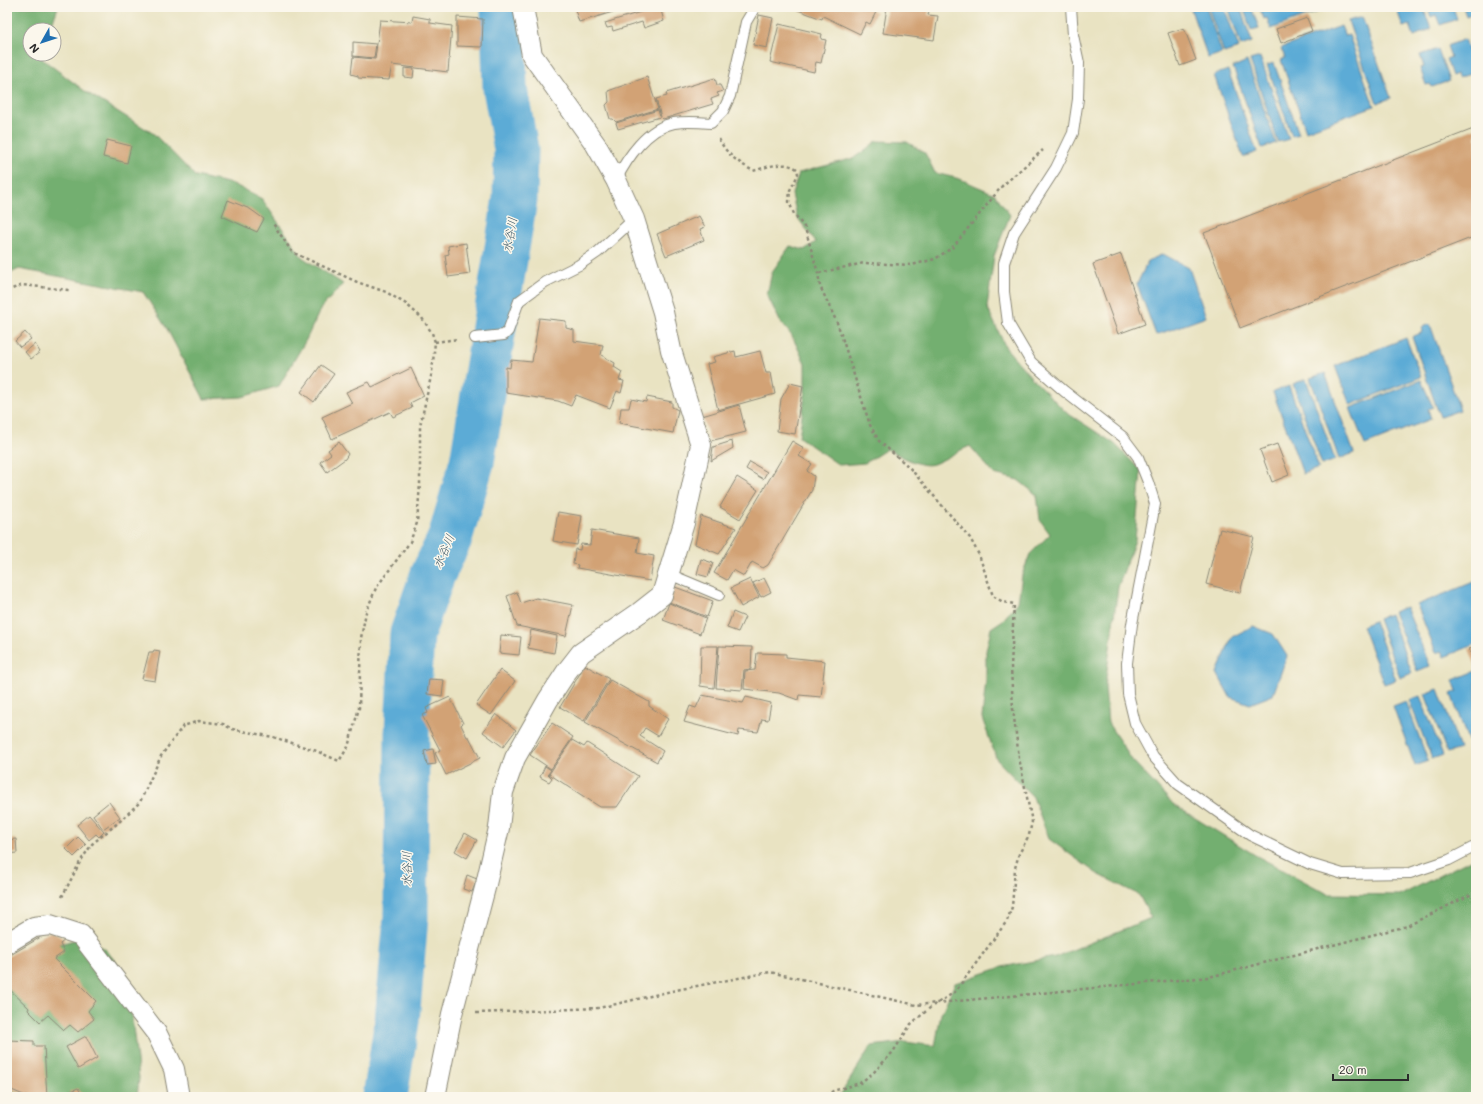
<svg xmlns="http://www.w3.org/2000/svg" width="1483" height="1104" viewBox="0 0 1483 1104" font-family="Mali,'Klee One',sans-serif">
	<rect width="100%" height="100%" fill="#fbf7ec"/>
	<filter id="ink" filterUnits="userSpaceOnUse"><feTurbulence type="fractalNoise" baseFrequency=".025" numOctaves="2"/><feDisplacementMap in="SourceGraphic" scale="8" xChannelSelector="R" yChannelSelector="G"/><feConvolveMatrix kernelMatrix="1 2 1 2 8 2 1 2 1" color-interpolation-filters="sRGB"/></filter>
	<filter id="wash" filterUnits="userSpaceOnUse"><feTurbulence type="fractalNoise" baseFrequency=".012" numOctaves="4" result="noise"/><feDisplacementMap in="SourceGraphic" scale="16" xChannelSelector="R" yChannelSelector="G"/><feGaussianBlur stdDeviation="0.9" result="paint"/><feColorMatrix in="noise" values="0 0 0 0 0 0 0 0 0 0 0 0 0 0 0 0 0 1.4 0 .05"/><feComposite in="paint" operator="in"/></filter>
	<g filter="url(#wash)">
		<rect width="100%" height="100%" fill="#e9e3c2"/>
		<!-- forest -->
		<path fill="#73af6f" stroke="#4f6d4d" d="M7,7h51l-8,23h-20v24h12l-1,4 45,34 68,42 41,42 38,8 29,15 40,58 41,27 -22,24 -15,32 -27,46 -37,11 -38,2 -37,-70 -24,-37 -124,-23 -12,6z
			M877,141l30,1 18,11 10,20 25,6 35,15 15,21 -16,41 -7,51 19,41 25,29 36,36 48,31 26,27 -6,69 -17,47 -13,99 3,37 24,37 42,45 81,50 73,39 73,1 75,-38v240h-637l32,-51 34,-4 30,4 6,-32 14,-31 47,-16 53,-10 96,-39 -12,-23 -43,-22 -47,-34 -16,-42 -36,-37 -15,-42 4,-38v-29l5,-23 12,-8 15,-18 4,-27 8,-21 20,-20 -10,-14 -3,-25 -19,-15 -24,-6 -24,-28c-13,5 -22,12 -34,17 -14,7 -36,-8 -49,-14l-22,14 -26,2 -40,-28 6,-42v-32l-13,-27 -12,-15 -13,-26 5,-23 18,-26 14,4 12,-8 -19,-25 -5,-23 7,-21 55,-15z
			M81,938l24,11 22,26 12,103 -2,19h-130v-108l49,-44z"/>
		<!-- water -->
		<path fill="#5cabd6" stroke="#446b80" d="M1190,7h16l16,46 -14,5z
			M1208,7h16l15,41 -15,5z
			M1228,7h12l12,35 -11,4z
			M1243,7h8l8,21 -8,2z
			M1259,7h72l-60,22 -4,-11 -3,1z
			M1403,7h20l8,22 -17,7 -4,-11 -7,2 -6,-17z
			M1427,7h26l4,12 -17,6 -4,-10 -5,2z
			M1463,7h13v5l-10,4z
			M1362,17l29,81 -14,5 -29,-82z
			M1341,26l4,10 4,-1 25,71 -68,25 -25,-71 4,-2 -4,-10z
			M1465,39l11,33 -18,6 -1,-4 -5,2 -6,-17 5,-2 -4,-11z
			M1438,49l11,32 -17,6 -2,-3 -4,1 -6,-17 4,-1 -4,-12z
			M1260,57l29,82 -11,3 -28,-82z
			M1247,61l29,82 -14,5 -29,-81z
			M1274,63l25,71 -7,2 -25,-71z
			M1228,70l29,82 -14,5 -29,-82z
			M1163,254l26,14 17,49 -50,18 -19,-51 11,-23z
			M1430,324l30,86 -20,7 -28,-80 11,-5 -1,-5z
			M1406,338l15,39 -71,28 -15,-39z
			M1325,373l29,80 -15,6 -29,-81z
			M1306,379l29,81 -13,5 -29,-81z
			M1421,380l12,27 -5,2 3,10 -66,26 -15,-37z
			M1289,386l30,82 -16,6 -30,-82z
			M1476,581v63l-32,13 -3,-6 -5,2 -19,-48z
			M1406,607l24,59 -13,5 -24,-59z
			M1390,614l22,59 -12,5 -22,-59z
			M1374,621l22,59 -12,4 -22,-58z
			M1253,626l20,8 14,22 -14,39 -23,9 -20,-7 -13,-24 15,-36z
			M1476,671v70l-7,2 -18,-49 6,-3 -4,-11z
			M1438,689l22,60 -13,4 -22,-59z
			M1420,696l23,59 -11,4 -23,-59z
			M1406,701l22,60 -13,5 -22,-60z"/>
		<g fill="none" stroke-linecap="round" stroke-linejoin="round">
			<!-- river -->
			<path stroke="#5cabd6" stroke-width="45" d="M385,1097l12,-76 9,-104 1,-186 5,-97 21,-60 17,-36 22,-76 43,-263 1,-50 -11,-61 -2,-81"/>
		</g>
		<g id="blocks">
			<!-- building -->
			<path fill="#d2a275" d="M574,7h56l-51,15z
				M657,7h3l4,14 -20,7 -2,-6 -29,9 -1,-4 -5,1 -2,-5z
				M790,7h83l-1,2 4,3 -6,12 -4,-2 -6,12 -37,-18 -1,3z
				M887,7h43l-2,8 10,1 -4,24 -51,-7z
				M759,15l14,3 -6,30 -14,-3z
				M413,16l17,3v4l22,3 -4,46 -56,-7 -3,15 -31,-2v-2l-7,-2 2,-17 22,2 5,-39 32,2z
				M457,17l26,2 -1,28 -25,-1z
				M1307,18l5,13 -31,12 -5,-14z
				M779,24l43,10 -1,5 5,1 -5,23 -5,-1 -2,10 -44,-10z
				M1184,28l12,32 -16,6 -12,-33z
				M353,42l23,2 -2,14 -21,-2z
				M404,68l10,1 -1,9 -9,-1z
				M647,77l11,32 -42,13 -3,-3h-3l-4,-14 3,-3 -1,-11z
				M715,78l2,7h3l3,6 -6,2 2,3 -8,3 2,5 -50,15 -2,-2 -5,-18 11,-3 -1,-3z
				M658,110l2,7 -42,12 -2,-6z
				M1476,128v108l-236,92 -36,-95z
				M107,140l24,6 -4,17 -24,-6z
				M228,200l22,9 14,10 -7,13 -35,-16z
				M699,216l6,11 -5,2 4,11 -38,16 -9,-22z
				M466,243l4,31 -22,3 -3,-22 4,-1 -1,-8z
				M1121,254l24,70 -27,10 -25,-70z
				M539,318l27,3v7l8,2v11l29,4 -2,10 14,8 -1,4 8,5 -3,8 5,1 -3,12 -4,-2 -7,17 -34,-13 -5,11 -13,-5 -52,-8v-26l4,1 1,-8 21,2z
				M25,332l6,7 -11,8 -5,-6z
				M35,344l5,8 -9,7 -6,-7z
				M735,351l1,6 24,-6 6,22h5l4,21 -57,16 -11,-46 8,-2 -2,-5z
				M321,365l13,9 -20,28 -13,-10z
				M411,368l13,28 -14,7 2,5 -19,9 -3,-5 -58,27 -10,-22 30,-14 -6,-11 23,-10 3,5z
				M790,383l13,3 -8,48 -18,-3 4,-32z
				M647,397l25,5v5l6,3 -5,23 -54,-10 2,-15h8l2,-9 15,3z
				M739,405l7,27 -36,9 -8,-25z
				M732,441l1,7 -22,13 2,-14z
				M792,441l12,7 -5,8 13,8 -5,7 7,5 -2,14 -44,75 -5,3 -11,-6 -8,14 -11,-6 -6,10 -13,-7z
				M339,442l9,12 -3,5 -18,13 -7,-10 11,-8 -3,-4z
				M1277,444l12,31 -17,7 -12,-32z
				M750,462l17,10 -4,7 -17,-10z
				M737,477l21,13 -18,29 -20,-12z
				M558,512l24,4 -5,29 -24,-4z
				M701,516l35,12 -17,26 -24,-10z
				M1220,529l34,8 -14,56 -34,-9z
				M592,530l47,8 -2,15 17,3 -4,25 -73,-13 1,-3 -5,-1 2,-15 5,1 1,-6 9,1z
				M701,559l12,4 -5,14 -11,-3z
				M764,578l7,14 -10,5 -8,-14z
				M750,579l9,18 -18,10 -10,-19z
				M675,587l38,14 -6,16 -38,-15z
				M517,592l4,11 15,-5 37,7 -7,31 -49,-10 -10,-30z
				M669,603l37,15 -6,16 -37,-14z
				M733,612l12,5 -7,15 -11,-4z
				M531,630l26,6 -3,17 -26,-5z
				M501,635l20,2 -2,18 -20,-2z
				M701,646h17l-4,42 -14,-2z
				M719,646l33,1 -1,22 -7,1 -2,20 -26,-2z
				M1476,647v20l-7,-18z
				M154,650l6,1 -5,30 -13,-2 7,-27h4z
				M757,653l29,1v3l39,4 -4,36 -22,-2 -1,5 -19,-7 -35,-4 1,-18 10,-1z
				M585,665l24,14 -25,42 -24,-14z
				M500,670l15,11 -24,34 -15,-10z
				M429,679l15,1 -2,16 -15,-2z
				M610,680l39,22v4l19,13 -10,17 -13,-8 -5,8 23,15 -6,11 -72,-40z
				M702,695l41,8 3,-6 25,6 -3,17 -6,-1 -4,13 -19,-2 -1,6 -54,-14 6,-16 6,2z
				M450,697l13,26 -2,2 6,12h2l11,21 -34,17 -11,-22 5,-3 -18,-35 6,-2 -2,-5z
				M496,714l20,16 -13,17 -20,-15z
				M552,723l21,14 -22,32 -21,-14z
				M572,740l12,7 3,-4 51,33 -21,31h-17l-51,-33z
				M433,749l3,15 -9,1 -3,-14z
				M545,766l6,4 -3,4 4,4 -3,4 -9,-5z
				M109,802l11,15 -17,12 -10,-14z
				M89,815l15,17 -5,5 -3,-3 -7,6 -12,-15z
				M465,833l12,7 -10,18 -12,-7z
				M78,837l8,8 -12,12 -8,-8z
				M16,839l1,14 -10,1v-14z
				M467,875l10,4 -5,13 -9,-3z
				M51,931l14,9 -5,4 4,8 -10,7 42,42 -8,10 6,8 -16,13 -8,-7 -6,5 -16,-15 -8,7 -12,-12 1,-2 -22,-21v-30z
				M86,1036l11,22 -19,11 -12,-22z
				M7,1040l27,1v5h10l3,51h-19l-21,-9z
				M78,1088l5,9h-11l-3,-5z"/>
		</g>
	</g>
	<g filter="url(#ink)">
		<use href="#blocks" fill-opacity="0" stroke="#8a8776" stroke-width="1"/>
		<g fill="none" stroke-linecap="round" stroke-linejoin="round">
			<!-- service casing -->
			<g stroke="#8a8776" stroke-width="12">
				<path id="service" d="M1071,7l2,28 6,28 -1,36 -5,34 -17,35 -42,65 -10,30v29l4,31 23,39 33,29 59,46 15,20 10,25 7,22 -23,120 -5,39 1,31 7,29 18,33 25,28 72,51 60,29 33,10 67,-1 39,-13 27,-14
					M616,180c11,-22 31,-52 58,-57 12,-2 25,-1 37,0l12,-12 7,-15 16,-74 9,-15
					M475,338l29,-3 4,-4 11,-30 26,-19 34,-17 19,-13 36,-33
					M669,574l50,21"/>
			</g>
			<!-- minor casing -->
			<g stroke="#8a8776" stroke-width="22">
				<path id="minor" d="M7,943l27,-16 16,-2 31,10 76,99 17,35 5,28
					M435,1097l17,-83 34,-130 13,-56 4,-36 12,-34 33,-58 19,-29 14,-18 58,-40 23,-18 22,-72 17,-78 -30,-95 -8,-38 -29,-93 -18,-39 -20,-35 -64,-90 -9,-48"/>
			</g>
			<!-- path -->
			<path stroke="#8a8776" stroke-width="2.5" stroke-dasharray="3 3" stroke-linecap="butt" d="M719,139c8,16 19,23 34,32 14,-4 31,-11 44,-2l1,5 -3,7 -5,9 -1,12 5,12 11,14 13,45 2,13 18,39 32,100 9,16 30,26 61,71 9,17 14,41 10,6 11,2 -3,63 2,42 6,49 13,64 -3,13 -10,19 -4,14 -3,39 -5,14 -52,71 -24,15 -20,17 -18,28 -19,20 -14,11 -27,8 -10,6
				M819,273l45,-10 48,2 23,-6 18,-12 49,-61 41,-36
				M7,291l15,-6 47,5
				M435,342l23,-3
				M62,897l18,-35 12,-18 27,-22 21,-20 21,-46 22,-30 16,-5 24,3 9,5 41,8 41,13 25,11 9,-14 11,-39 2,-70 5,-26 10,-24 34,-46 7,-19 3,-39v-58l12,-54 3,-30 -3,-9 -10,-15 -16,-14 -20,-12 -29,-10 -65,-30 -20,-30
				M476,1013l123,-5 77,-18 94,-18 146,33 293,-28 198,-51 69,-34"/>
			<!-- service -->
			<use href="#service" stroke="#fff" stroke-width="10"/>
			<!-- minor -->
			<use href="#minor" stroke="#fff" stroke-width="20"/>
		</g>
	</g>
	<g text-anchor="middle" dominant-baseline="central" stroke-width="3" stroke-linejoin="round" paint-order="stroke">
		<!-- water labels -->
		<g font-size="12" font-style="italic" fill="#3c5867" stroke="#fbf7ec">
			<text transform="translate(509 235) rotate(-81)">水谷川</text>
			<text transform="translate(443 551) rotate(-67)">水谷川</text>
			<text transform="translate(406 869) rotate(-90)">水谷川</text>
		</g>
	</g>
	<!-- margin -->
	<rect width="1483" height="1104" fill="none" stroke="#fbf7ec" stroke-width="24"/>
	<!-- north arrow -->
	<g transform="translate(42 42) rotate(231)"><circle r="19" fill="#fbf7ec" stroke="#a8a59f"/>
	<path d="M0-3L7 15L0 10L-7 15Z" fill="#1f6fb2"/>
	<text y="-6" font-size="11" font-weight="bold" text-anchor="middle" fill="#2b2b2b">N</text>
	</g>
	<!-- scale -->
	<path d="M1333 1074v6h75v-6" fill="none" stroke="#2b2b2b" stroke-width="2"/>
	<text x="1339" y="1074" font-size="12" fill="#2b2b2b" stroke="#fbf7ec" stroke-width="3" paint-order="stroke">20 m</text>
</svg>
